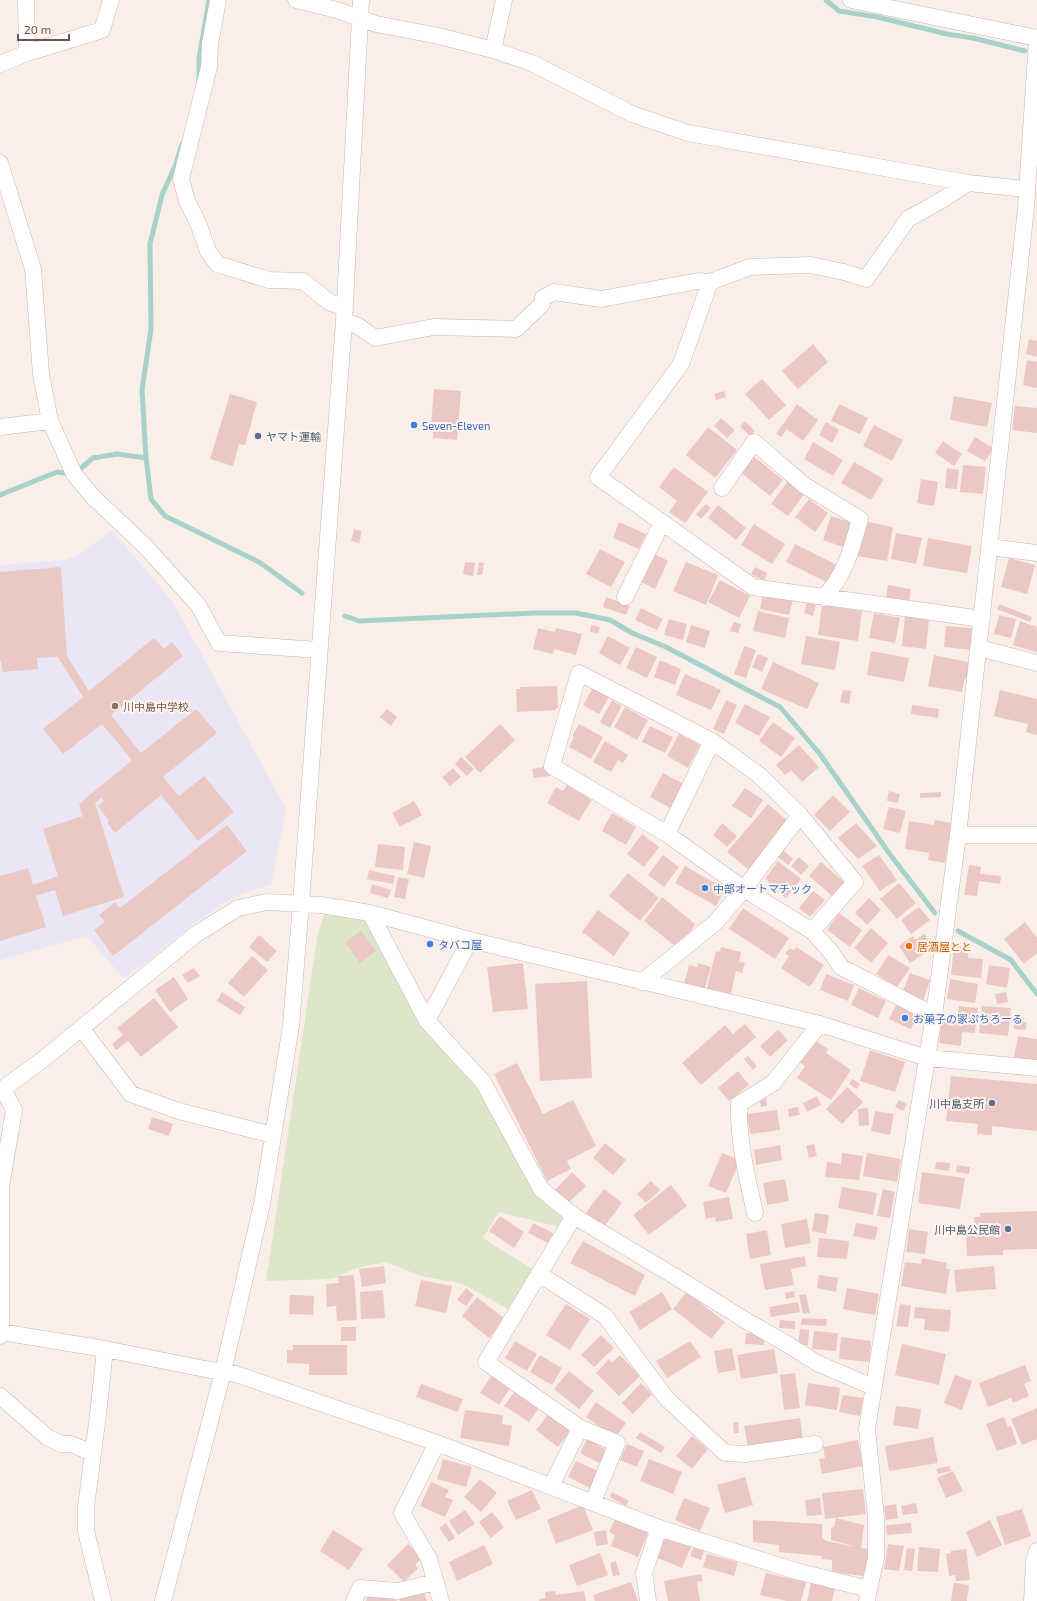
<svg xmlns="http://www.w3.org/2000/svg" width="1037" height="1601" viewBox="0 0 1037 1601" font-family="'Exo 2','Noto Sans JP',sans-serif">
	<rect width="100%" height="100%" fill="#faeee9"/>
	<!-- education -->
	<path fill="#ebe6f6" d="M112,530l61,72 113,207 -15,75 -36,12 -37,25 -74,58 -37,-43 -87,24v-395l65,-5 14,-5z"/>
	<!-- green -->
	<path fill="#dee6c9" d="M326,911l44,2 45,102 71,72 77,130 4,12 -68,-17 -16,26 49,31 -24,40 -48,-26 -39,-7 -35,-14 -32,7 -22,10 -66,2 52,-349z"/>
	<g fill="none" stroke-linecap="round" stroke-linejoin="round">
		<!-- stream -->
		<path stroke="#a7d2cb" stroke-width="5" d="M826,0l13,11 38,6 70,17 26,4 52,13
			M199,80v-21l10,-59
			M146,458l-4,-68 9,-61 -1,-85 12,-49 14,-31 6,-20
			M0,495l57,-23 17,2 19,-16 24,-4 29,4 5,41 14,17 94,46 43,31
			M345,616l14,5 175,-8h42l34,7 22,13 34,14 114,60 40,47 69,99 46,60
			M958,931l53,29 26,34"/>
	</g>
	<!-- building -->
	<path fill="#ecc8c4" d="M1029,339l8,2v16l-11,-3z
		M813,344l15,18 -30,27 -16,-18z
		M1027,360l10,2v26l-14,-3z
		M762,379l24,26 -17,15 -24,-26z
		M434,389l27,2 -4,49 -24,-2v-12h-2z
		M724,391l2,6 -10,3 -2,-6z
		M230,394l27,8 -12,43 -6,-1 -6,22 -23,-7z
		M954,396l38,7 -5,24 -37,-7z
		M797,404l21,16 -15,21 -16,-12 -6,8 -5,-3z
		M839,404l29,14 -8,16 -29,-13z
		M1015,406l22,2v25l-25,-3z
		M721,418l14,12 -8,8 -13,-12z
		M745,421l10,10 -5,5 -10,-10z
		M826,422l13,8 -7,13 -13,-8z
		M874,425l29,15 -11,21 -29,-15z
		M708,427l29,23 -22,28 -29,-23z
		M975,437l18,11 -8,13 -18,-10z
		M943,441l19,13 -8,12 -19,-13z
		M813,442l30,18 -10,16 -29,-17z
		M752,455l31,25 -13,16 -31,-25z
		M854,462l30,17 -13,21 -30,-17z
		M963,465l23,2 -3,27 -23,-2z
		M674,467l34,25 -23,31 -16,-11 8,-11 -18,-14z
		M947,468l12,2 -2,19 -12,-1z
		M921,479l17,3 -4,24 -17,-3z
		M788,481l17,12 -17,23 -17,-12z
		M809,499l19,14 -13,19 -20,-15z
		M706,504l5,4 -10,11 -5,-5z
		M718,505l28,23 -10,12 -28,-22z
		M831,516l26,8 -8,25 -26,-9z
		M864,521l29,6 -6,34 -30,-5z
		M619,522l27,12 -7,15 -26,-11z
		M754,524l31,20 -13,20 -31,-19z
		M354,529l8,2 -3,12 -8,-2z
		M896,533l26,5 -6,26 -25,-5z
		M928,538l44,8 -5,27 -44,-7z
		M795,544l42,21 -9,18 -42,-21z
		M600,549l25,13 -14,25 -25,-13z
		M655,554l13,7 -13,28 -14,-7z
		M1009,558l26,7 -8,29 -26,-7z
		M465,562l10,1 -2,13 -10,-2z
		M479,562l5,1 -2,12h-5z
		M686,562l32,13 -12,30 -33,-14z
		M61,567l6,89 22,35 65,-53 10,11 8,-7 11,14 -72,59 30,38 55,-44 21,24 -54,44 16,19 25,-20 30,36 -36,29 -37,-46 -46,38 -8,-10 2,-2 -11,-15 6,-5 -3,-3 -6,5 29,94 -61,19 -8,-26 -19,6 10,31 -46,14v-65l28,-8 5,17 25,-9 -15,-47 40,-13 -4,-12 53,-44 -30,-36 -39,30 -20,-25 40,-32 -25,-40 -21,1 1,11 -35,3 -2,-11h-1v-89z
		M755,567l12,6 -3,8 -13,-7z
		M720,580l30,16 -11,22 -31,-16z
		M888,585l23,4 -2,14 -23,-4z
		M763,594l30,6 -4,15 -29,-6z
		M606,597l24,9 -4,9 -23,-8z
		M807,602l9,3 -3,11 -9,-3z
		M999,604l33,13 -2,5 -33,-13z
		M822,605l40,6 -4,30 -40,-6z
		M641,608l22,11 -6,11 -22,-10z
		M758,611l31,7 -4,20 -32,-7z
		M874,613l26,5 -5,25 -26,-5z
		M999,615l17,4 -5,19 -17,-4z
		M905,616l24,3 -3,30 -24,-3z
		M669,619l18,5 -4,16 -19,-5z
		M1020,621l17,6v25l-24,-7z
		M734,622l7,2 -3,9 -8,-2z
		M591,625l9,2 -2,7 -8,-2z
		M691,625l19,6 -5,17 -19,-6z
		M946,626l26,2 -1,22 -27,-3z
		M538,628l17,4 1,-4 26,6 -6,21 -22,-6 -1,5 -20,-5z
		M608,636l22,12 -10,17 -21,-12z
		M806,636l34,6 -5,28 -34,-6z
		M744,646l12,4 -10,28 -12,-4z
		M636,647l21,10 -10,21 -21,-10z
		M871,651l38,7 -5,24 -37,-7z
		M758,654l10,4 -6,14 -10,-5z
		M934,655l38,8 -3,16 -4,-1 -3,14 -34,-6z
		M660,660l21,9 -6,16 -21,-8z
		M773,662l46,21 -12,26 -46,-20z
		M685,674l36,16 -10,20 -35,-15z
		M557,686l1,22h-2v2l-39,2 -1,-23h4v-2z
		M593,688l16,9 -10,17 -16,-9z
		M843,690l8,1 -2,13 -9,-2z
		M1000,690l37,9v36l-11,-3 2,-8 -34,-8z
		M612,700l10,6 -12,22 -10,-6z
		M726,700l11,5 -13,29 -11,-5z
		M745,704l25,13 -11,19 -24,-13z
		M912,705l27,4 -1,9 -27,-4z
		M625,707l23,13 -11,20 -23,-13z
		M387,709l10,8 -6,9 -11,-9z
		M773,722l22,16 -14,19 -22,-16z
		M500,724l15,16 -35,33 -15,-16z
		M579,724l24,13 -12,22 -22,-12 5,-10 -2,-1z
		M650,726l23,11 -8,16 -23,-11z
		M679,734l21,11 -12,23 -21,-12z
		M605,741l23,14 -5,8 -5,-3 -7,12 -18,-10z
		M799,745l20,22 -17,15 -11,-12 -6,5 -9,-10z
		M461,757l13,12 -7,7 -12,-12z
		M548,766l2,10 -16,2 -2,-9z
		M453,768l8,9 -11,9 -8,-9z
		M663,773l21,11 -14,24 -20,-11z
		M567,785l25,15 -13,21 -32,-18 9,-16 7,4z
		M745,788l18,12 -12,18 -19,-12z
		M889,791l11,3 -2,9 -11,-2z
		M941,792v5l-21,1v-5z
		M833,795l17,17 -20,19 -16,-16z
		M414,801l8,14 -22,12 -8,-14z
		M768,804l21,18 -41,47 -21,-17z
		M889,807l17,4 -6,22 -17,-4z
		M612,813l24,14 -10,18 -24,-14z
		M935,820l17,3 -7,40 -17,-3 1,-7 -24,-4 4,-28 25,4z
		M722,823l15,13 -10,11 -14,-12z
		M856,823l21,23 -19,13 -20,-21z
		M227,825l20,26 -134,105 -19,-26 11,-8 -6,-7 16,-13 5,6z
		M642,834l17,13 -15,20 -17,-13z
		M414,842l17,4 -7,32 -17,-4z
		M378,844l27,3 -2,23 -28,-3z
		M782,849l11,10 -5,6 -12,-10z
		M663,855l16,12 -15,20 -16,-12z
		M879,855l18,25 -17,11 -18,-25z
		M799,857l10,9 -8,9 -10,-9z
		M778,861l23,18 -15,19 -13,-10 1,-2 -9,-7z
		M821,862l23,20 -12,14 -23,-20z
		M969,865l12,2 -1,7 21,2 -1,8 -21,-3 -2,15 -13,-1z
		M685,866l40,23 -9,17 -41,-23z
		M369,870l26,6 -2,8 -26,-5z
		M628,873l31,25 -19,23 -31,-25z
		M398,877l11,2 -4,20 -11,-2z
		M899,883l17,20 -19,16 -17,-20z
		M372,884l19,6 -3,8 -18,-5z
		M813,891l12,9 -15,17 -11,-9z
		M662,897l33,27 -6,11 -14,11 -31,-25z
		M869,898l12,12 -14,15 -12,-12z
		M919,907l11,13 -19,14 -10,-14z
		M743,908l46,30 -14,21 -46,-30z
		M598,910l32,23 -16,23 -32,-24z
		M839,913l23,17 -12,17 -23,-17z
		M1025,922l12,16v15l-13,11 -20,-25z
		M871,928l17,15 -17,20 -17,-15z
		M361,931l15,20 -16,12 -15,-21z
		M924,934l9,14 -23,15 -11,-17 14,-10 2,4z
		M259,935l18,16 -10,11 -18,-15z
		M954,946l15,1 -1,11 15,1 -2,19 -30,-3z
		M721,947l20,5 -2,10 6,1 -3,10 -6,-2 -5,23 -7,-1v3l-18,-4 10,-41 4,1z
		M796,947l28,18 -14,22 -29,-19 8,-12 -4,-2 5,-6 4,2z
		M888,955l22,13 -13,19 -21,-13z
		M252,956l16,14 -24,27 -16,-14z
		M523,963l5,46 -35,3 -6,-45z
		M698,963l13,4 -7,25 -21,-5 6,-22 8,2z
		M989,965l21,3 -3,20 -21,-4z
		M194,968l6,8 -12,7 -6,-8z
		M910,973l20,7 -7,21 -21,-8z
		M826,974l28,11 -6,16 -28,-11z
		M174,977l14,22 -18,13 -15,-22z
		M950,979l28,5 -3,19 -28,-4z
		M587,981l5,97 -52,3 -5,-97z
		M859,988l27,13 -8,17 -27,-13z
		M222,992l23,15 -5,8 -23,-14z
		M1006,992l2,10 -11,2 -2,-10z
		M154,998l24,29 -37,30 -13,-16 -12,9 -4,-6 11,-9 -6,-7z
		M896,1005l25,12 -4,7 -3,-2 -3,7 -3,-1 -19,-9z
		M959,1006l19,2 -3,25 -13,-1 -1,14 -22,-3 3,-26 15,2z
		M982,1006l29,2 -3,28 -29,-3z
		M1014,1022h12v8l-12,-1z
		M745,1024l11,13 -55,48 -19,-22 43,-38 8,9z
		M778,1030l10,10 -18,17 -10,-11z
		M1018,1036l19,3v22l-23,-4z
		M813,1039l15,10 -2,4 25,17 -20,30 -34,-22 8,-12 -7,-5z
		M870,1050l35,12 -10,30 -35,-11z
		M748,1056l9,10 -4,4 -9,-11z
		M517,1063l26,51 30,-14 23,46 -29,15 4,8 -24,12 -53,-107z
		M738,1071l11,14 -20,16 -11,-13z
		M951,1076l86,8v47l-45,-5v9l-15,-1 1,-10 -32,-3z
		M852,1079l8,5 -3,5 -8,-5z
		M847,1087l16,15 -21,22 -16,-15z
		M817,1096l4,9 -14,7 -4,-9z
		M766,1098l1,8 -6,1 -2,-8z
		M899,1100l8,4 -4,7 -8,-4z
		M798,1107l2,8 -11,2 -1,-8z
		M868,1108l1,17 -10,1 -1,-17z
		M777,1110l3,20 -30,4 -3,-20z
		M875,1111l19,3 -4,21 -19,-4z
		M152,1117l21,7 -4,12 -21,-7z
		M605,1143l21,17 -13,15 -20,-17z
		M814,1144l3,12 -8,2 -3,-12z
		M780,1145l2,15 -26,5 -2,-15z
		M722,1153l18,7 -14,33 -18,-7z
		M842,1153l21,3 -4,24 -34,-3 2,-15 14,2z
		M867,1153l34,6 -4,23 -34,-6z
		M936,1162l14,1 -1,8 -14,-2z
		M957,1165l13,2 -1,7 -13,-2z
		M572,1172l14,14 -21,20 -13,-13z
		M922,1172l43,6 -5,31 -42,-6z
		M785,1179l4,22 -22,4 -4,-22z
		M651,1181l9,9 -14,13 -9,-9z
		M671,1185l16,21 -38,29 -16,-20z
		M842,1187l35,6 -4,22 -35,-7z
		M604,1189l18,14 -19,25 -18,-14z
		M883,1189l12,3 -5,26 -13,-2z
		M729,1197l4,22 -17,3 -1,-5 -9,2 -3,-17z
		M1037,1211v38l-34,1v5l-36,1 -1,-22h13v-9h-4l-1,-8h6v-4z
		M815,1213l14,2 -3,19 -14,-3z
		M500,1216l24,16 -10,16 -25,-17z
		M807,1219l4,24 -26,5 -4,-24z
		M533,1223l20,10 -5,10 -20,-10z
		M856,1223l22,4 -3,13 -22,-4z
		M909,1229l19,3 -3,22 -19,-2z
		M767,1230l4,25 -21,4 -4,-25z
		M819,1238l30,3 -2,18 -30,-2z
		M583,1241l62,34 -10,21 -65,-33z
		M805,1256l1,10 -15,3 3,16 -29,5 -5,-26z
		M922,1258l25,5 -1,6h4l-4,25 -45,-8 4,-24 16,2z
		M384,1266l2,17 -24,4 -3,-18z
		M994,1266l2,23 -40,3 -2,-22z
		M354,1275l3,45 -20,1 -1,-15 -9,1 -1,-23 13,-1 -1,-7z
		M819,1275l19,3 -2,14 -19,-4z
		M421,1280l31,6 -6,27 -31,-7z
		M466,1288l8,7 -8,11 -9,-6z
		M847,1288l32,6 -4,21 -32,-6z
		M383,1290l2,28 -24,1 -1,-27z
		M794,1291l1,6 -9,2 -1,-6z
		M662,1292l10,17 -32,21 -11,-18z
		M687,1292l38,30 -14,17 -38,-30z
		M806,1294l4,19 -7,1 -4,-19z
		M290,1295l24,1 -1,19 -24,-1z
		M477,1297l28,22 -16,19 -27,-22z
		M798,1302l2,10 -29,5 -2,-10z
		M566,1304l24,15 -20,31 -24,-15z
		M900,1304l11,2 -3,21 -12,-1z
		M915,1307l36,3 -2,22 -25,-2 1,-11 -11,-1z
		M802,1318l25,1 -1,7 -25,-1z
		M780,1320l15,1v8l-16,-1z
		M341,1327h15v14h-15z
		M800,1329l9,1 -1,15h-10z
		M814,1331l24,2 -2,18 -24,-2z
		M746,1333l18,1v11l-19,-1z
		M601,1335l13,13 -20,19 -13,-12z
		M841,1337l30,4 -2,21 -30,-3z
		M515,1341l22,13 -10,17 -22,-13z
		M690,1341l11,16 -34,21 -11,-17z
		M902,1344l44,10 -7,31 -44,-10z
		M293,1345h54v30h-38v-11l-22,-1v-13h6z
		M732,1348l4,22 -18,3 -4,-22z
		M774,1349l4,24 -37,6 -4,-24z
		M540,1355l22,13 -10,17 -22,-13z
		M620,1355l20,21 -21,20 -23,-23 13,-14 3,4z
		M1025,1365l6,16 -7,3 5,12 -16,7 -2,-5 -23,9 -9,-24z
		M569,1371l25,20 -15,18 -25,-20z
		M795,1373l5,35 -16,2 -4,-35z
		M492,1375l19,12 -12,18 -19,-12z
		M955,1375l17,6 -10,29 -18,-7z
		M641,1383l11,11 -19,20 -11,-11z
		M808,1383l32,5 -3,22 -32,-5z
		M421,1384l42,15 -5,13 -42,-15z
		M517,1388l24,17 -12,17 -25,-16z
		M843,1395l20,3 -3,18 -21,-4z
		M596,1402l30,21 -11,15 -29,-21z
		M896,1406l25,3 -3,20 -25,-4z
		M1037,1408v31l-15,6 -11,-26z
		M465,1410l38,5 -1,9 10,2 -3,20 -49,-8z
		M550,1412l22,17 -14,18 -22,-17z
		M1004,1417l4,10 3,-1 6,18 -20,7 -11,-27z
		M800,1418l3,23 -55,7 -4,-22z
		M738,1422l1,11h-5l-1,-10z
		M640,1432l25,15 -4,6 -25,-15z
		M692,1436l16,13 -16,20 -16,-13z
		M933,1437l5,26 -49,8 -4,-25z
		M587,1439l22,12 -8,13 -21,-11z
		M858,1440l5,26 -41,8 -3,-15 6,-1 -2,-11z
		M627,1444l17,7 -7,16 -17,-7z
		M443,1459l29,8 -6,20 -29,-8z
		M649,1459l33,13 -9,22 -33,-13z
		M576,1461l22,10 -8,17 -22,-11z
		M949,1466l2,5 -13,3 -2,-5z
		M953,1471l10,20 -17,7 -9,-20z
		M745,1477l8,28 -28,8 -8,-28z
		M480,1479l17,14 -16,19 -17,-15z
		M431,1482l18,8 -4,7 8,3 -8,17 -25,-11z
		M863,1489l3,25 -41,5 -3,-26z
		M532,1490l9,19 -25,11 -9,-19z
		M612,1492l17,9 -3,5 -16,-9z
		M684,1498l26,10 -10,23 -25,-11z
		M820,1498l2,17 -15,1 -2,-16z
		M916,1503l2,10 -15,2 -2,-9z
		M896,1504l2,14 -12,2 -2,-14z
		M583,1505l10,25 -37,14 -9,-24z
		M1022,1509l9,27 -26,9 -9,-28z
		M465,1510l10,14 -17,11 -9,-14z
		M492,1512l12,15 -13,11 -12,-16z
		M617,1515l33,13 -12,29 -27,-11 4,-11 -6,-3z
		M836,1518l28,7 -3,23 6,1 1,14 -5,13 -31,-4v-12l-11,-1 1,-3 -43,-4v-7l-26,-3v-22l69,4v14l4,3 30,6 -25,-7v-12l3,-1z
		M990,1520l12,25 -25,12 -11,-25z
		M446,1523l9,15 -6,4 -10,-14z
		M911,1523l1,10 -25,2 -1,-10z
		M333,1530l30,19 -14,21 -29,-19z
		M606,1530l2,14 -12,2 -2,-14z
		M663,1532l29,12 -10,24 -29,-12z
		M408,1544l14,14 -7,7 3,3 -14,14 -17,-17z
		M694,1544l11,4 -4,12 -11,-4z
		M888,1544l16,2 -5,25 -15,-2z
		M484,1545l9,19 -36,17 -8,-19z
		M919,1547l21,2 -2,23 -21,-1z
		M907,1548l8,1 -3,22 -8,-1z
		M966,1549l4,31 -14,1 -1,-6 -6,1 -3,-22 5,-1v-2z
		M600,1553l8,22 -31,11 -8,-21z
		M707,1554l31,8 -4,14 -31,-9z
		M616,1561l4,14 -7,1 -3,-13z
		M766,1573l40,9 -5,19h-14l-27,-6z
		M701,1574l2,7 -6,1 3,19h-32l-4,-20z
		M631,1582l7,19h-43l-2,-6z
		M811,1583l24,5 -3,13h-25z
		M954,1583l15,2 -2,16h-16z
		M371,1590l27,11h-32z
		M424,1591l3,10h-27l-1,-3z
		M555,1591l1,4 28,-4 2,10h-47v-2l7,-1 -1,-6z"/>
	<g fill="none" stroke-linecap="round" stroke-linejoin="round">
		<!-- minor casing -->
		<g stroke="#cbb4b0" stroke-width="17">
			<path id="minor" d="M26,0l1,53
				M218,0l-8,44 -1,23 -28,112 6,22 11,22 10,28 9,13 52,16 34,1 26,21 16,6
				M296,0l41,10 39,14 63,12 54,14 39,13 100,51 56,19 280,50 58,6
				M851,0l186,38
				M493,50l11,-50
				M0,64l27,-11 75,-23 9,-30
				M0,163l33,106 8,105 9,47 24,53 19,23 53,50 52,58 21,38 100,7
				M710,282l-29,82 -83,113 155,110 229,32
				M344,321l14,5 17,12 59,-11 82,2 26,-25 1,-6 11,-6 47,7 97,-18 12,1 40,-15 61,-2 33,7 22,7 42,-60 32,-18 28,-18
				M0,427l50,-6
				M722,488l32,-46 50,43 56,34c-8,29 -15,57 -37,79
				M990,547l47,6
				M625,597l37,-74
				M979,648l58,15
				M667,834l45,-93
				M958,835h79
				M370,913l57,108 56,61 58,107 33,27 102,61 69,43 42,24 30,19 56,24
				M812,931l43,-49 -55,-67 -41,-40 -47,-34 -133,-68 -27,93 115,68 77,55 68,42 19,21 10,15 93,48
				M642,982l74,-60 28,-33 56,-74
				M427,1021l43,-81
				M81,1028l50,66 48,17 94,24
				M0,1091l46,-34 149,-122 43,-27 29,-6 54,3 49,8 100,27 350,84 107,34 110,10
				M755,1213c-8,-36 -17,-72 -16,-109l34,-21 47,-59
				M539,1274l66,42 62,83 58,54 21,1 69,-10
				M0,1332l105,17 100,20 31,5 201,69 222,85 137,43 73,18
				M0,1336l1,-4v-145l13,-77 -11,-21
				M0,1396l47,41 14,7h10l21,9
				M580,1428l37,15 -24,59
				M437,1443l-35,70 27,46 12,42
				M551,1486l29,-58 -94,-66 88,-146
				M103,1601l-17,-70v-24l12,-92 7,-66
				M163,1601l60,-229 39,-168 29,-178 10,-123 43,-582 17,-321
				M354,1601l6,-13 38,3 38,-9
				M648,1601l-4,-28 15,-45
				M867,1601l2,-12 7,-31v-41l-9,-88 67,-414 24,-180 68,-627 11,-169
				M1032,1601l2,-39 3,-11"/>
		</g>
		<!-- minor -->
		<use href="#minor" stroke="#fff" stroke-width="16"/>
	</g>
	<!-- markers -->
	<g fill="#3f7fe0" stroke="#fdf3ef" stroke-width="1.5">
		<circle cx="414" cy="425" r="4"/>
		<circle cx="705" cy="888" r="4"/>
		<circle cx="430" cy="944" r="4"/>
		<circle cx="905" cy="1018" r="4"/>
	</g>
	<g fill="#5c6f8a" stroke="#fdf3ef" stroke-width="1.5">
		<circle cx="258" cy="436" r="4"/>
		<circle cx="992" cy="1103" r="4"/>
		<circle cx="1008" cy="1229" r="4"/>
	</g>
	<circle fill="#8d6e63" stroke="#fdf3ef" stroke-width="1.5" cx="115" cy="706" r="4"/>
	<circle fill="#e8710a" stroke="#fdf3ef" stroke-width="1.5" cx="909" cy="946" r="4"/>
	<g text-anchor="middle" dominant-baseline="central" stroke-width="4" stroke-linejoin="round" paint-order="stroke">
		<!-- shop labels -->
		<g font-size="11" fill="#366cbe" stroke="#fdf3ef" text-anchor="start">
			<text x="422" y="425">Seven-Eleven</text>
			<text x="713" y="888">中部オートマチック</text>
			<text x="438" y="944">タバコ屋</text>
			<text x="913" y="1018">お菓子の家ぷちろーる</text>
		</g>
		<!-- service labels -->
		<g font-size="11" fill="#4e5e75" stroke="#fdf3ef" text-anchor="end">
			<text x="266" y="436" text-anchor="start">ヤマト運輸</text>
			<text x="984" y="1103">川中島支所</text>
			<text x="1000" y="1229">川中島公民館</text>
		</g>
		<!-- education labels -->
		<g font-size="11" fill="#785e54" stroke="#fdf3ef" text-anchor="start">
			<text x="123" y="706">川中島中学校</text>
		</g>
		<!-- food labels -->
		<g font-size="11" fill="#c56008" stroke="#fdf3ef" text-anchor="start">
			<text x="917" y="946">居酒屋とと</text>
		</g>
	</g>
	<!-- scale -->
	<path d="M18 34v6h51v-6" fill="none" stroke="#715150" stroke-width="2"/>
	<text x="24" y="34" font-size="12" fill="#715150" stroke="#fdf3ef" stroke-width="3" paint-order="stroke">20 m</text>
</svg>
